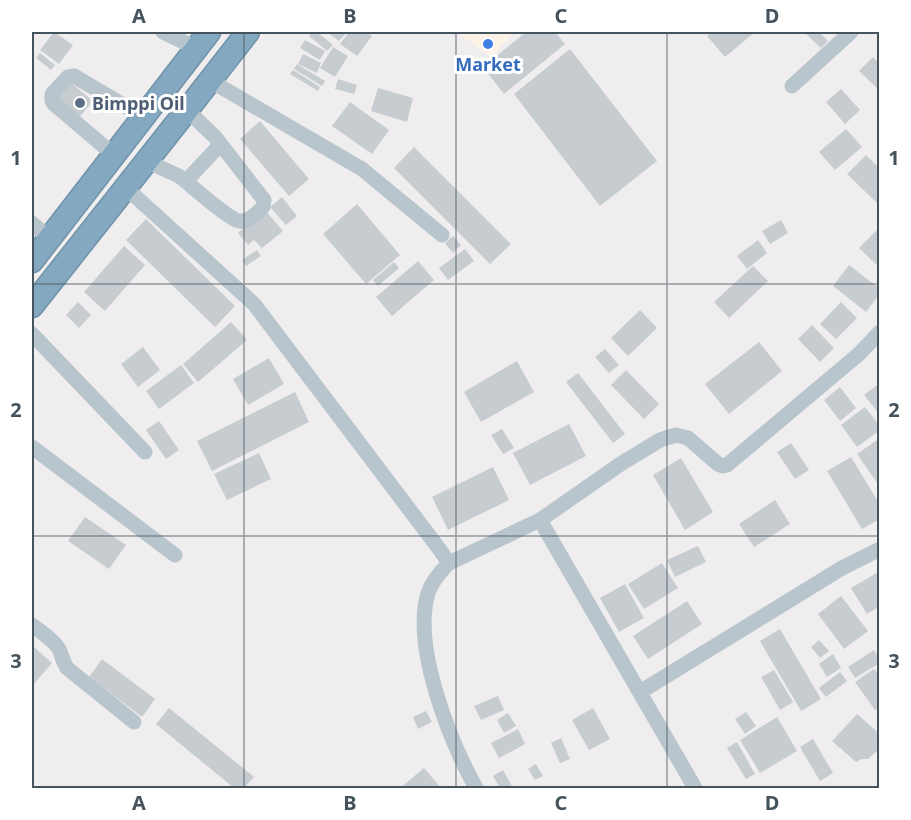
<svg xmlns="http://www.w3.org/2000/svg" width="911" height="820" viewBox="0 0 911 820" font-family="'Noto Sans',sans-serif">
	<rect width="100%" height="100%" fill="#f0edee"/>
	<!-- commercial -->
	<path fill="#fcf3e6" d="M457,32h57l-23,25z"/>
	<!-- building -->
	<path fill="#c7ccd1" d="M54,32l19,13 -14,19 -19,-14z
		M313,32h4l16,13 -6,6 -18,-15z
		M327,32h20l-8,9z
		M349,32h18l5,4 -15,20 -17,-12z
		M526,32h29l10,12 -61,50 -21,-27z
		M712,32h43l-30,25 -18,-21z
		M804,32h15l9,9 -7,7z
		M305,40l20,11 -5,9 -20,-12z
		M333,47l15,9 -13,21 -15,-9z
		M570,49l87,112 -57,45 -86,-112z
		M40,53l15,12 -4,5 -15,-12z
		M303,54l18,9 -4,10 -19,-9z
		M873,57l7,7v24l-2,1 -19,-18z
		M297,64l28,17 -3,5 -28,-17z
		M293,70l27,17 -2,4 -28,-17z
		M338,79l19,6 -3,9 -19,-5z
		M69,81l24,20 -15,18 -24,-20z
		M378,88l35,10 -6,24 -36,-11z
		M841,89l19,21 -15,14 -19,-22z
		M350,102l39,28 -17,24 -40,-28z
		M260,121l49,58 -20,17 -49,-57z
		M846,129l16,18 -27,23 -16,-18z
		M414,147l97,97 -21,20 -96,-96z
		M866,155l14,14v37l-33,-32z
		M282,197l15,19 -11,9 -16,-18z
		M357,204l43,51 -34,29 -43,-50z
		M265,210l18,21 -21,17 -8,-8 -6,5 -10,-12z
		M146,219l89,87 -20,21 -89,-87z
		M781,220l7,13 -18,11 -8,-13z
		M880,227v41l-21,-20z
		M453,236l8,9 -8,8 -8,-10z
		M758,240l9,13 -20,16 -10,-13z
		M124,246l21,19 -40,46 -21,-19z
		M465,249l9,12 -26,19 -9,-12z
		M257,250l4,6 -15,10 -4,-6z
		M418,261l16,19 -42,36 -16,-19z
		M394,262l5,6 -21,18 -5,-6z
		M849,265l31,24v5l-14,18 -33,-26z
		M753,266l15,15 -39,37 -15,-16z
		M78,302l13,13 -12,13 -13,-13z
		M841,302l16,16 -21,21 -16,-15z
		M640,310l17,18 -29,28 -17,-18z
		M231,322l16,18 -49,42 -15,-18z
		M812,325l22,23 -14,14 -22,-23z
		M759,342l23,29 -53,43 -24,-30z
		M143,347l17,23 -22,17 -17,-23z
		M605,349l14,16 -10,8 -14,-16z
		M269,358l15,26 -36,21 -15,-26z
		M517,361l17,31 -53,30 -17,-30z
		M181,365l13,18 -35,26 -13,-18z
		M626,370l33,34 -15,15 -33,-34z
		M578,373l47,61 -12,9 -47,-61z
		M880,383v32l-16,-20z
		M840,387l16,21 -16,13 -16,-21z
		M295,392l14,30 -97,49 -15,-30z
		M865,407l15,19v4l-23,17 -16,-22z
		M159,421l20,29 -13,9 -20,-29z
		M569,424l17,32 -56,29 -17,-32z
		M502,429l12,19 -11,6 -12,-19z
		M880,438v49l-23,-33z
		M791,443l18,27 -14,9 -18,-27z
		M259,453l12,26 -44,21 -13,-26z
		M851,457l29,48v14l-18,10 -35,-58z
		M681,458l32,54 -28,18 -32,-55z
		M493,467l16,33 -61,30 -16,-33z
		M775,500l15,24 -36,23 -15,-23z
		M85,517l41,28 -17,24 -41,-28z
		M698,546l8,16 -31,15 -8,-17z
		M662,563l16,25 -34,21 -16,-25z
		M880,571v35l-13,8 -16,-26z
		M625,584l19,34 -25,14 -19,-34z
		M841,596l27,35 -24,18 -26,-35z
		M687,601l15,23 -54,35 -15,-23z
		M780,629l41,70 -20,12 -41,-70z
		M819,640l10,11 -9,7 -9,-11z
		M34,647l18,16 -20,23v-36z
		M874,650l6,10v3l-25,15 -7,-11z
		M833,654l8,14 -14,9 -8,-13z
		M102,659l53,40 -13,18 -53,-40z
		M874,669l6,7v31l-5,3 -20,-28z
		M774,670l19,32 -13,8 -19,-33z
		M840,672l7,9 -21,16 -7,-9z
		M498,696l6,14 -23,10 -7,-14z
		M169,708l85,69 -10,11h-10l-78,-64z
		M593,708l17,31 -21,11 -17,-30z
		M426,711l6,11 -14,7 -5,-12z
		M746,712l10,14 -11,8 -10,-15z
		M508,713l8,13 -12,7 -7,-13z
		M857,714l23,20v4l-1,11 -11,10h-6l-6,3 -24,-21z
		M777,717l20,34 -37,22 -20,-33z
		M518,729l7,15 -26,14 -8,-15z
		M561,738l9,21 -10,4 -9,-20z
		M813,739l20,34 -13,8 -20,-34z
		M737,742l18,32 -9,5 -19,-31z
		M536,764l7,12 -8,4 -7,-11z
		M424,768l17,20h-41z
		M503,770l10,18h-13l-7,-12z"/>
	<g fill="none" stroke-linecap="round" stroke-linejoin="round">
		<!-- highway casing -->
		<g stroke="#6f93aa" stroke-width="25">
			<path id="highway" d="M32,261l177,-229
				M32,306l155,-196 61,-78"/>
		</g>
		<!-- minor -->
		<path stroke="#b8c5cc" stroke-width="15" d="M163,32l33,16
			M209,80l153,89 80,66
			M792,86l59,-54
			M114,155l-61,-52 -1,-3v-6l13,-14 3,-3 6,-1 68,40
			M146,161l33,15 5,4 5,-2 28,-30 2,-6 -4,-5 -28,-27
			M184,180c10,8 45,39 55,41 9,2 18,-8 24,-14l1,-7 -45,-58
			M126,188l128,116 186,246 9,13
			M32,223l17,15
			M32,334l113,118
			M32,447l143,108
			M540,520l155,268
			M32,625c9,7 21,14 27,24 3,6 4,13 8,19l67,54
			M640,692l202,-124 38,-19
			M476,788c-26,-47 -64,-141 -48,-195 4,-12 12,-21 21,-30l91,-43 82,-57 38,-23 16,-5 12,3 30,26 5,2 4,-1 132,-111 21,-22"/>
		<!-- highway -->
		<use href="#highway" stroke="#83a8bf" stroke-width="22"/>
	</g>
	<!-- grid -->
	<path fill="none" stroke="#45545c" stroke-width="1.5" stroke-opacity="0.55" d="M244,32v756M456,32v756M667,32v756M32,284h848M32,536h848"/>
	<!-- markers -->
	<circle fill="#3f7fe0" stroke="#fff" stroke-width="2" cx="488" cy="44" r="6"/>
	<circle fill="#5c6f8a" stroke="#fff" stroke-width="2" cx="80" cy="103" r="6"/>
	<g text-anchor="middle" dominant-baseline="central" stroke-width="6" stroke-linejoin="round" paint-order="stroke">
		<!-- shop labels -->
		<g font-size="18" font-weight="bold" fill="#366cbe" stroke="#fff">
			<text x="488" y="64">Market</text>
		</g>
		<!-- service labels -->
		<g font-size="18" font-weight="bold" fill="#4e5e75" stroke="#fff" text-anchor="start">
			<text x="92" y="103">Bimppi Oil</text>
		</g>
	</g>
	<!-- border -->
	<rect width="911" height="820" fill="none" stroke="#ffffff" stroke-width="66"/>
	<rect x="33" y="33" width="845" height="754" fill="none" stroke="#45545c" stroke-width="2"/>
	<g font-size="20" text-anchor="middle" font-weight="bold" fill="#45545c">
		<text x="139" y="23">A</text>
		<text x="350" y="23">B</text>
		<text x="561" y="23">C</text>
		<text x="772" y="23">D</text>
		<text x="16" y="165">1</text>
		<text x="894" y="165">1</text>
		<text x="16" y="417">2</text>
		<text x="894" y="417">2</text>
		<text x="16" y="668">3</text>
		<text x="894" y="668">3</text>
		<text x="139" y="810">A</text>
		<text x="350" y="810">B</text>
		<text x="561" y="810">C</text>
		<text x="772" y="810">D</text>
	</g>
</svg>
